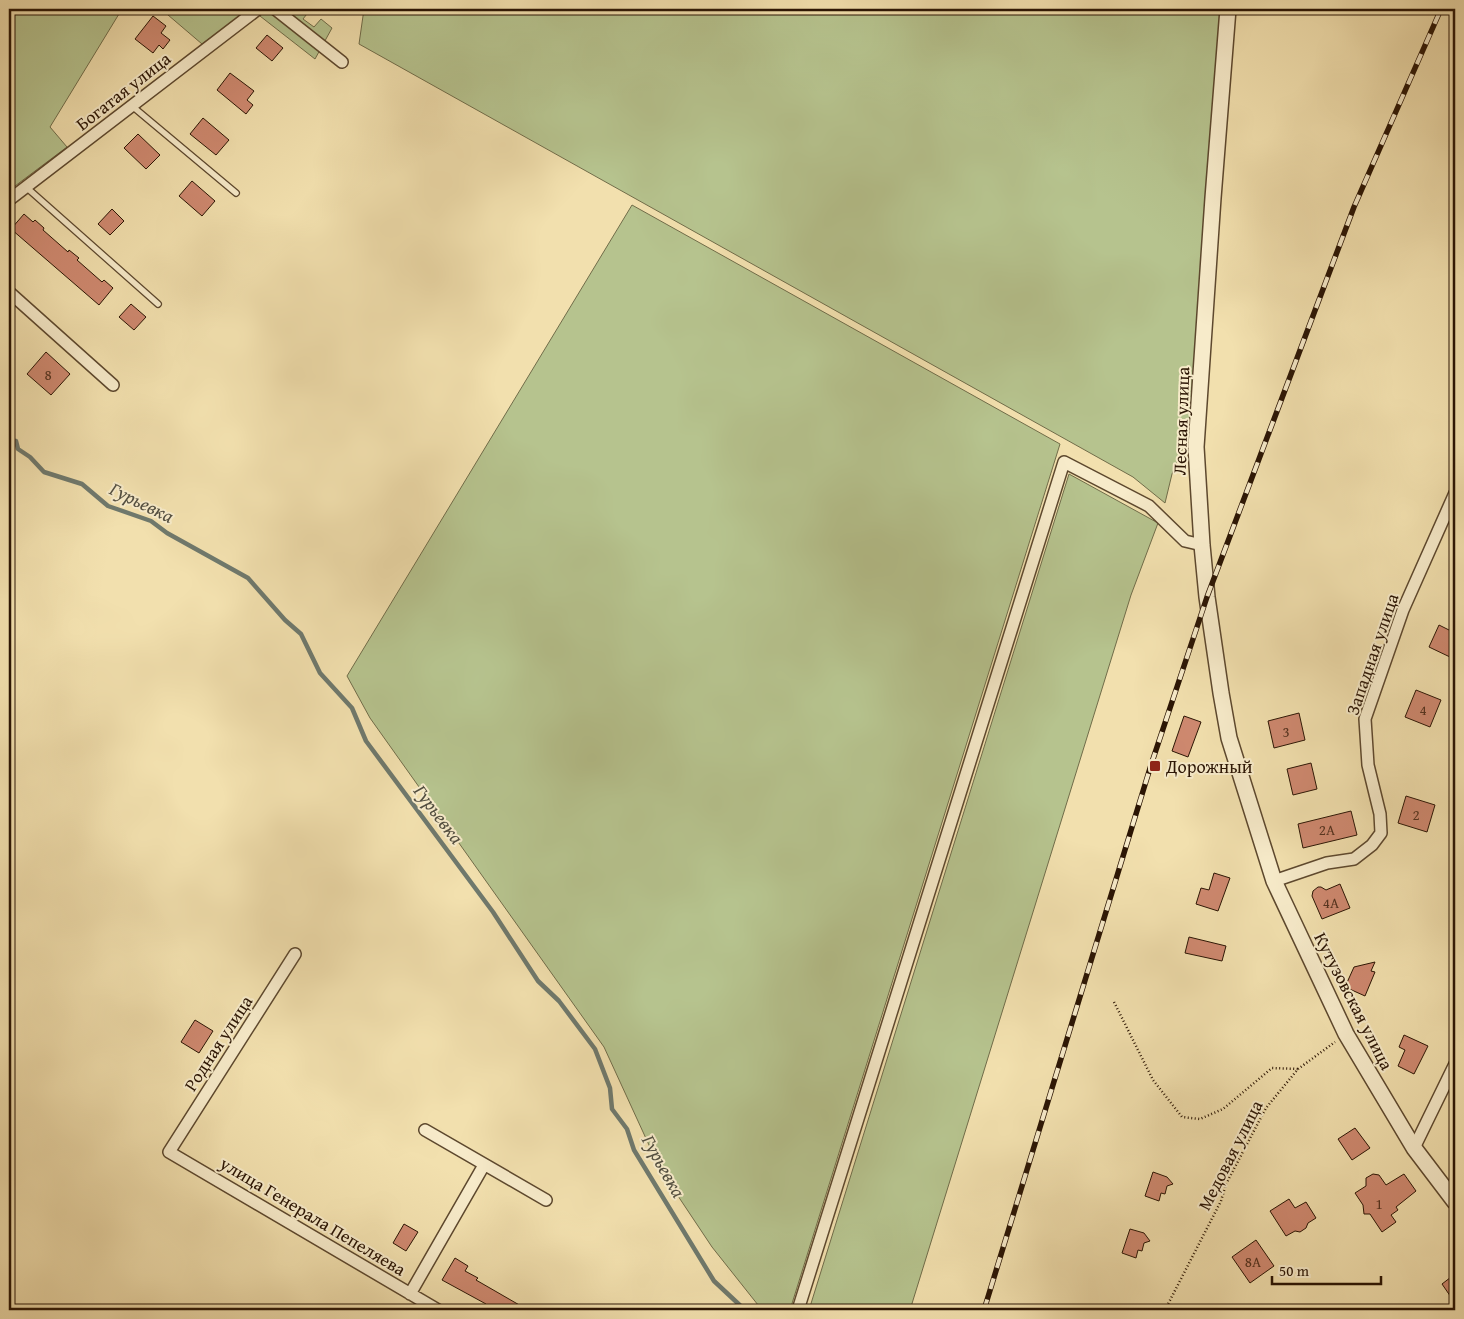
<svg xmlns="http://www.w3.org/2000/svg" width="1464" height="1319" viewBox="0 0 1464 1319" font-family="'Gentium Book Plus',serif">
	<rect width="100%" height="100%" fill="#f2e0ae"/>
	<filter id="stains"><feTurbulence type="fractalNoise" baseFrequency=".004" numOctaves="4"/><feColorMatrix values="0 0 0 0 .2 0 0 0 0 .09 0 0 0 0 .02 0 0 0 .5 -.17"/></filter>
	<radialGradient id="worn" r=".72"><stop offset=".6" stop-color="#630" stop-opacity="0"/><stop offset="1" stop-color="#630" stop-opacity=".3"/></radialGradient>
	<!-- green -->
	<path fill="#b6c38e" stroke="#706c49" d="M9,9h113l-72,118 17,20 -52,39 -6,-7z
		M161,9h88l-47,35z
		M251,9h57l2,1 -7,9 11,8 7,-8 11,9 -17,31z
		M364,9h865l-37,417 -20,48 -7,29 -32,-26 -774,-433z
		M632,205l428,239 -270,866h-28l-50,-63 -52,-78 -56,-122 -234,-329 -23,-42z
		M1069,474l89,49 -27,72 -221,715h-101z"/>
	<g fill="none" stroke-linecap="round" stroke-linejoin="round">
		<!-- stream -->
		<path stroke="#6f796d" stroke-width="4.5" d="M9,440l7,1 2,8 12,8 14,15 38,12 26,22 43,15 16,12 81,45 37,42 16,14 19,39 32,35 14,33 127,171 45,69 21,20 36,48 15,39 2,21 15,20 7,21 80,131 31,29"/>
	</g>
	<!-- building -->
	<path fill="#cf8970" stroke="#2b1504" d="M153,16l13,10 -5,7 9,7 -7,9 -4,-4 -6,8 -18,-14z
		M267,35l16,13 -11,13 -16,-13z
		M230,73l24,18 -7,9 6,5 -7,9 -29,-24z
		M203,118l26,22 -13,15 -26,-21z
		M138,134l22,21 -14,14 -22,-21z
		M192,181l23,20 -13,15 -23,-20z
		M112,209l12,12 -14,14 -12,-11z
		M24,214l9,8 2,-2 9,8 -1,2 25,22 1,-2 10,8 -2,2 25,22 2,-2 9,8 -14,17 -88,-76z
		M131,304l15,13 -12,13 -15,-13z
		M46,352l24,22 -19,21 -24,-21z
		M1439,625l16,8v13l-5,11 -21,-10z
		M1416,690l25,10 -11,27 -25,-10z
		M1299,713l6,27 -31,8 -6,-27z
		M1184,716l17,6 -13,35 -16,-6z
		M1311,763l6,26 -24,6 -6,-26z
		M1406,796l29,9 -8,27 -29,-9z
		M1351,811l6,24 -54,13 -5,-24z
		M1214,873l16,5 -12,33 -22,-7 5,-16 8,2z
		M1340,884l10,24 -28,11 -10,-23 1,-5 5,-4h3l5,3z
		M1189,937l37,9 -4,15 -37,-8z
		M1375,962l-4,9 4,1 -10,24 -20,-9 9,-20z
		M195,1020l18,11 -14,22 -18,-11z
		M1404,1035l24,11 -14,28 -16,-8 7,-16 -6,-3z
		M1355,1128l15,20 -18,12 -14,-21z
		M1153,1172l14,5 6,7 -6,2 -2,8 -4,-1 -2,8 -14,-5z
		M1373,1174l6,1 7,10 18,-11 12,17 -20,16 2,3 -7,5 5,7 -14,10 -12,-18h-6l-1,-9 -8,-12 11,-7v-8z
		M1289,1199l6,9 11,-6 10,16 -8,5 -2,5 -6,4 -5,-1 -9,5 -16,-25z
		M404,1224l14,8 -12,19 -13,-8z
		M1130,1229l14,4 6,8 -6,2 -2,8 -4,-1 -2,8 -14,-5z
		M1256,1240l18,26 -24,17 -18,-26z
		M455,1258l13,8 -3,5 13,7 -2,2 52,30h-34l-8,-5v-1l-44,-24z
		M1455,1274v29l-13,-19z"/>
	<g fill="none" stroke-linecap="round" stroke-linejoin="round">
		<!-- service casing -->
		<g stroke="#5d482e" stroke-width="8">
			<path id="service" d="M132,106l104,87
				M26,187l132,117"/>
		</g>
		<!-- minor casing -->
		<g stroke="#5d482e" stroke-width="14">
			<path id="minor" d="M275,9l67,53
				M9,200l249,-191
				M9,292l104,93
				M1274,881l53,-18 27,-4 18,-14 9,-12 -1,-19 -12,-49 -3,-46 38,-109 52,-117
				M295,954l-126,198 269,158
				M425,1130l121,70
				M1414,1148l41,-84
				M410,1294l74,-129
				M798,1310l266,-848 85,44 36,35 17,4"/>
		</g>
		<!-- tertiary casing -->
		<g stroke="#5d482e" stroke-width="18">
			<path id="tertiary" d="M1228,9l-15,189 -17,249 6,98 5,52 14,96 8,45 45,143 72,153 68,114 41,54"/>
		</g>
		<!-- path -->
		<path stroke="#2b1504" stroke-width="2.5" stroke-dasharray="1 2.5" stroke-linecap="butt" d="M1114,1002l39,78 29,37 18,2 23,-10 49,-41 26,1
			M1165,1310l56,-109 5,-17 40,-76 32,-39 37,-27"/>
		<!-- service -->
		<use href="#service" stroke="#f7ebca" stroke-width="5.5"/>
		<!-- minor -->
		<use href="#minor" stroke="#f7ebca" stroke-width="11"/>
		<!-- tertiary -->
		<use href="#tertiary" stroke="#f7ebca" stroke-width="15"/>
		<!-- rail casing -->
		<g stroke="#2b1504" stroke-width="5.5">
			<path id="rail" d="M984,1310l167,-545 56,-168 147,-390 87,-198"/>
		</g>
		<!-- rail -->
		<use href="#rail" stroke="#f7ebca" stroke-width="4" stroke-dasharray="11" stroke-linecap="butt"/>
	</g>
	<!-- markers -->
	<rect fill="#8f2418" stroke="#f7ebca" stroke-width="2" x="1149" y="760" width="12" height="12" rx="2.5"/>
	<g text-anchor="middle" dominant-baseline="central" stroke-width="4" stroke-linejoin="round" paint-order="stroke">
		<!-- number labels -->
		<g font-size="15" fill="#54321f">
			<text x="48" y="374">8</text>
			<text x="1423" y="709">4</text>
			<text x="1286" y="731">3</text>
			<text x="1416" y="814">2</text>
			<text x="1327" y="829">2А</text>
			<text x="1331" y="902">4А</text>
			<text x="1379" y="1203">1</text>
			<text x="1253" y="1261">8А</text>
		</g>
		<!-- street labels -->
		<g font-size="18" fill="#2b1504" stroke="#f7ebca">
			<text transform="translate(123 91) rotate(-38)">Богатая улица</text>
			<text transform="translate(1181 421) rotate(-88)">Лесная улица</text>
			<text transform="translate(1372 654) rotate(-71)">Западная улица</text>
			<text transform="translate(1354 1001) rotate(63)">Кутузовская улица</text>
			<text transform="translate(218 1043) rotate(-57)">Родная улица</text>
			<text transform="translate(1230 1155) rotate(-63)">Медовая улица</text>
			<text transform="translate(313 1216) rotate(31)">улица Генерала Пепеляева</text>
		</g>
		<!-- poi labels -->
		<g font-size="18" fill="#2b1504" stroke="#f7ebca" text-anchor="start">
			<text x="1166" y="766">Дорожный</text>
		</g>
		<!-- water labels -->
		<g font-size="19" font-style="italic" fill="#534f41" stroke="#f7ebca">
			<text transform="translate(142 502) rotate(26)">Гурьевка</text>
			<text transform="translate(439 814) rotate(53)">Гурьевка</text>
			<text transform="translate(664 1166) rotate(61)">Гурьевка</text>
		</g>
	</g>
	<!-- margin -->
	<rect width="1464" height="1319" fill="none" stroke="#f2e0ae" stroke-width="30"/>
	<rect x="10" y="10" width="1444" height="1299" fill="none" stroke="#2b1504" stroke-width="2.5"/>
	<rect x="15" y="15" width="1434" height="1289" fill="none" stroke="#2b1504"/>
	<!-- scale -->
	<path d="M1272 1276v8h109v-8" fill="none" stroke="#2b1504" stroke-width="2.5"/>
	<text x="1279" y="1276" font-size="15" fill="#2b1504" stroke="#f7ebca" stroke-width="4" paint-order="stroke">50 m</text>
	<rect width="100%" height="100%" filter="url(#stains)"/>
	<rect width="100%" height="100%" fill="url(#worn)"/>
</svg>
